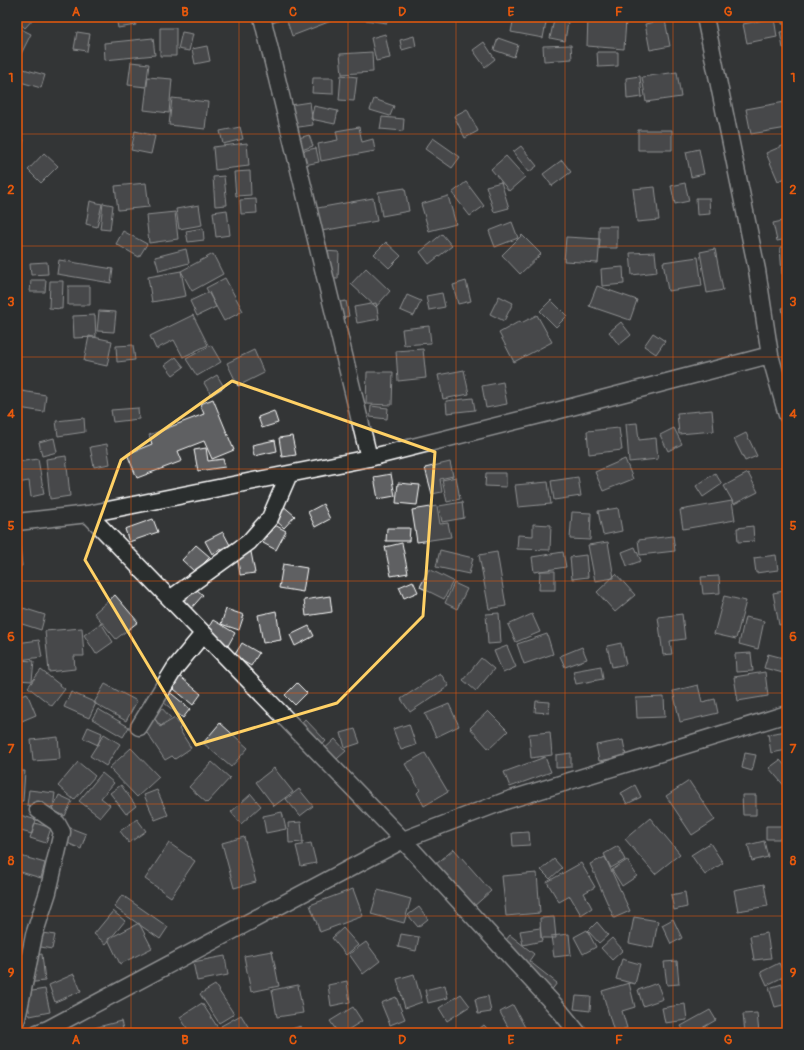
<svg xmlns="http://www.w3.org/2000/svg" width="804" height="1050" viewBox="0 0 804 1050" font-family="Pangolin,sans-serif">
	<rect width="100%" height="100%" fill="#333536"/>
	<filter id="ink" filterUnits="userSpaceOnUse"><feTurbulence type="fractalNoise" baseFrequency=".025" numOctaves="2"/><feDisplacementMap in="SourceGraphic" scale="8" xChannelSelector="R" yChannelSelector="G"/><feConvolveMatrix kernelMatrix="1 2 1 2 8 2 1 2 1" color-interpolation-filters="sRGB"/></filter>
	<g filter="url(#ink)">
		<!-- building -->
		<path fill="#5f6162" stroke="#fff" d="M17,17h18l-10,11 -8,-7z
			M116,17h18l2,8 -18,3z
			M264,17h65l2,4 -39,15 -6,-18 -19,7z
			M365,17h23l-1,6 -22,-3z
			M514,17l33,1 -4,20 -32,-6z
			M588,17l38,3 -2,29 -37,-3z
			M713,17h26l-25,4z
			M782,17h5v7h-5z
			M774,18l3,19 -30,6 -4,-19z
			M554,20l14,2 -3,19 -15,-3z
			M665,20l5,26 -20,4 -5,-26z
			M17,27l14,7 -13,26 -1,-1z
			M160,28h16v28h-16z
			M787,31v16l-4,1 -3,-16z
			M77,32l13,2 -3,17 -13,-2z
			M182,32l11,2 -4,17 -11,-2z
			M385,34l5,24 -14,3 -5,-23z
			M414,36l2,10 -14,4 -2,-10z
			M153,38l2,17 -50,5 -1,-17z
			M498,38l20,7 -4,12 -20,-7z
			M484,42l11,17 -10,8 -12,-17z
			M571,45l1,14 -28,2 -1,-15z
			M207,46l3,15 -15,3 -3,-15z
			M372,52l1,20 -31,2 -2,-20z
			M597,52h21v14l-20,1z
			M131,62l18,2 -3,23 -18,-2z
			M20,68l25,7 -4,13 -24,-7z
			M677,72l4,25 -35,5 -4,-25z
			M341,75l16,2 -3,24 -15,-1z
			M640,76l2,21 -15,2 -1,-21z
			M148,77l24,2 -3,34 -25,-3z
			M313,78h20v16l-21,-1z
			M787,91v14l-4,-1z
			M172,98l36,4 -3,27 -36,-4z
			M374,99l20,7 -4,10 -20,-6z
			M310,102l3,23 -21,3 -2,-23z
			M785,102l2,26 -36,6 -5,-25z
			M314,106l24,5 -3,13 -24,-5z
			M467,109l11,22 -13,7 -11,-22z
			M382,117l22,2 -1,12 -23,-2z
			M240,127l3,12 -20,5 -3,-13z
			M359,127l3,15 11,-3 2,12 -54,10 -3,-17 20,-4 -2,-9z
			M638,130h34v20h-34z
			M135,131l20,5 -4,18 -20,-4z
			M309,135l4,11 -17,6 -4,-12z
			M17,137l7,3 -7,21z
			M433,138l27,19 -8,11 -27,-19z
			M247,143l2,23 -34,4 -2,-23z
			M787,144v33l-9,4 -12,-28z
			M521,146l16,20 -8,6 -16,-20z
			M316,148l3,14 -19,4 -3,-14z
			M699,149l5,25 -13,3 -5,-25z
			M44,153l14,13 -17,17 -13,-13z
			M506,156l19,21 -16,14 -18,-22z
			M562,160l9,12 -19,14 -9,-12z
			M250,171l1,24 -15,1 -2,-24z
			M224,176l3,29 -12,1 -2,-29z
			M466,182l18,24 -14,10 -18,-23z
			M501,182l8,26 -15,4 -8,-26z
			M146,183l3,24 -31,3 -3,-24z
			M685,183l4,18 -14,3 -4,-18z
			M655,187l4,33 -22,2 -4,-33z
			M405,188l4,23 -27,5 -4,-24z
			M448,196l8,28 -27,7 -8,-27z
			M373,198l4,23 -61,11 -4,-23z
			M696,198h13l1,16 -13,1z
			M256,199l1,14 -16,1 -1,-14z
			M90,201l12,3 -5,23 -11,-3z
			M103,203l10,2 -3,25 -10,-1z
			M199,205l3,20 -23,4 -3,-20z
			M227,210l3,25 -14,2 -3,-25z
			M175,212l3,27 -29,4 -3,-28z
			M787,220v19l-10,2 -4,-18z
			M512,222l6,16 -23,9 -6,-16z
			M599,226h18v22h-18z
			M203,228l1,12 -16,2 -2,-11z
			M123,231l24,13 -8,13 -23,-13z
			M442,234l10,12 -23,18 -9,-12z
			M522,235l19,19 -21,20 -18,-19z
			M566,237l34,2 -2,24 -34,-2z
			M386,242l15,14 -12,12 -15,-14z
			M780,247h7v27h-5z
			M186,249l3,14 -30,8 -4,-14z
			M715,249l8,41 -16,3 -7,-41z
			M324,251l15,1 -1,27 -15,-1z
			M655,252l2,20 -25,3 -2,-22z
			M213,254l10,20 -31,17 -11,-20z
			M698,257l4,29 -34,5 -5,-29z
			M59,260l54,9 -2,14 -54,-9z
			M47,262l1,12 -17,1 -1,-12z
			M623,267l1,17 -22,2 -1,-17z
			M366,268l24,23 -14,16 -25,-23z
			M181,271l5,25 -34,6 -4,-25z
			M225,278l18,33 -19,10 -18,-33z
			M31,280h15l-1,12h-15z
			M50,281h13l-1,28 -13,-1z
			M466,281l5,20 -13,3 -5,-19z
			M68,286h22v19h-22z
			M597,286l40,14 -7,20 -41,-14z
			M209,292l7,15 -19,9 -7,-15z
			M442,293l3,14 -16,3 -3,-14z
			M407,295l14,6 -7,15 -14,-6z
			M499,296l14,7 -9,18 -14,-7z
			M551,300l16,16 -11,11 -16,-16z
			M346,301l3,15 -12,3 -3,-16z
			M376,303l3,16 -22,4 -3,-16z
			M787,307v26l-5,-25z
			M99,311l17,1 -2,20 -17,-1z
			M95,315l1,22 -22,1 -1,-22z
			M193,315l15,30 -25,12 -9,-17 -18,9 -6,-13z
			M537,315l15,27 -38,20 -15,-29 21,-12 1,2z
			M621,322l10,13 -12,10 -10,-13z
			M429,326l2,17 -27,2 -2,-16z
			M653,333l12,8 -9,13 -12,-8z
			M89,336l23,5 -5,25 -23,-5z
			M133,345l2,15 -18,2 -1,-16z
			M211,345l10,17 -24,14 -11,-17z
			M423,349l3,29 -28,3 -2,-30z
			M254,350l10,23 -26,13 -11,-23z
			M176,357l8,10 -11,8 -8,-10z
			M464,370l5,24 -26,5 -5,-24z
			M367,372h26l-1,33 -26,-1z
			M217,375l7,12 -13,8 -7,-12z
			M503,382l4,22 -21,4 -4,-22z
			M22,391l24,4 -2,17 -25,-4z
			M473,398l2,12 -28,3 -1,-12z
			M213,399l21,51 -22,9 -8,-18 -26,10 4,10 -45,17 -10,-24 25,-10 -3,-9 55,-21 -4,-10z
			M371,406l17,2 -1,11 -17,-2z
			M138,408l1,11 -26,3 -2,-12z
			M712,410l2,21 -35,3 -2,-21z
			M274,411l4,12 -16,5 -4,-11z
			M84,418l1,14 -27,4 -2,-15z
			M637,423l2,17 17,-2 2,21 -29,3 -3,-38z
			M619,428l3,22 -33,4 -2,-23z
			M674,428l8,16 -14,7 -8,-16z
			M746,433l11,23 -12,5 -11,-22z
			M292,436l4,19 -14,2 -3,-19z
			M54,438l3,14 -15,4 -3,-14z
			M275,440l2,11 -23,5 -2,-11z
			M107,444l3,20 -16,3 -4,-20z
			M206,448l2,13 15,-2 2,8 -27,4 -4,-21z
			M66,456l4,40 -20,3 -4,-40z
			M38,459l6,35 -13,3 -2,-16 -12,2v-21z
			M625,459l8,20 -30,12 -8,-19z
			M450,462l3,14 -13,3 2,13 -10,2 -7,-26z
			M486,473h20v14l-21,-1z
			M715,473l7,11 -19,13 -7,-11z
			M748,473l10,19 -24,12 -10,-18z
			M391,474l4,22 -17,3 -4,-22z
			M456,477l4,22 -13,3 -5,-22z
			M578,477l3,19 -27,4 -3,-19z
			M548,482l3,22 -33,3 -3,-22z
			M398,483l22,2 -3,20 -21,-2z
			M732,501l3,19 -52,9 -3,-19z
			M462,502l2,16 -22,4 -3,-16z
			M281,504l14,12 -11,12 -13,-12z
			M323,504l7,15 -15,8 -7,-15z
			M437,506l3,18 8,-1 3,14 -34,5 -5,-32z
			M618,508l4,23 -19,4 -5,-24z
			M572,512l19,1 -1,27 -20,-1z
			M153,519l5,13 -29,10 -4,-13z
			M273,524l13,7 -10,19 -13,-7z
			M533,524l18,1 -1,25 -33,-1 1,-14 15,1z
			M753,526l1,15 -16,1 -1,-14z
			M387,528h23l-1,13h-23z
			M223,532l7,13 -18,9 -7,-13z
			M673,536l2,15 -35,4 -2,-15z
			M608,542l6,36 -19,3 -7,-36z
			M402,543l6,30 -17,3 -6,-29z
			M196,545l14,12 -15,15 -13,-12z
			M17,547h3l2,19 -5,1z
			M635,547l6,14 -14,5 -5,-14z
			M440,550l33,8 -4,16 -33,-7z
			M251,552l4,21 -15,2 -3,-21z
			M497,552l9,54 -17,3 -10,-54z
			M563,552l3,15 -32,5 -2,-15z
			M586,555l2,22 -16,2 -2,-22z
			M776,555l2,15 -22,3 -2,-15z
			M283,564l24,4 -4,24 -24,-4z
			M429,569l24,12 -9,18 -24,-12z
			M540,571h15v19h-16z
			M616,574l19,21 -20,17 -18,-20z
			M719,576l1,17 -17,1 -2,-17z
			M413,581l5,11 -14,6 -5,-11z
			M454,583l13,6 -10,20 -12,-6z
			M190,584l13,11 -15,17 -13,-12z
			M784,591l3,18v14l-8,2 -6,-32z
			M115,595l23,27 -22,17 -22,-26z
			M330,596l2,16 -26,4 -2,-16z
			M724,596l22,5 -10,38 -22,-5z
			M23,608l22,7 -4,15 -22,-7z
			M226,609l18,6 -5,15 -18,-6z
			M276,611l5,29 -18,3 -5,-28z
			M499,613l2,30 -13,1 -2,-30z
			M532,614l8,18 -24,10 -8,-17z
			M682,614l3,25 -15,2 2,13 -9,1 -5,-38z
			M745,617l19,4 -6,28 -19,-5z
			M213,620l22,13 -11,20 -23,-13z
			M101,623l12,19 -17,12 -12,-19z
			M309,626l5,10 -19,10 -5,-11z
			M82,628l2,28h-10l1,13 -26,3 -4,-41z
			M547,634l6,20 -29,10 -7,-20z
			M39,640l3,17 -23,3 -2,-17z
			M242,643l17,10 -8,13 -17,-10z
			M621,643l5,21 -14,3 -5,-21z
			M507,646l9,21 -13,6 -9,-22z
			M582,647l5,12 -22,8 -5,-11z
			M751,653l2,18 -17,1 -1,-18z
			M768,654l19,5v15l-23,-6z
			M481,658l13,11 -18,22 -13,-11z
			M18,660l16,1 -2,20 -15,-1z
			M601,666l2,13 -27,5 -3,-13z
			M41,670l24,19 -13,17 -24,-19z
			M765,672l3,24 -30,5 -4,-24z
			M440,673l9,13 -39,26 -9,-13z
			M177,674l24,20 -8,11 -25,-21z
			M297,683l10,10 -12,12 -10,-10z
			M105,684l32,17 -11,20 -32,-18z
			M698,685l4,17 13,-3 3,14 -38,9 -7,-31z
			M166,689l24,20 -7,9 -24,-19z
			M71,692l25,11 -7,15 -25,-11z
			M27,693l9,22 -19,8v-26z
			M664,697l1,20 -28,1 -1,-20z
			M536,701l14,1 -1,11 -14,-1z
			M449,704l10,22 -23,11 -11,-23z
			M159,705l12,13 -10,8 -11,-12z
			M98,709l31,18 -6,10 -31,-18z
			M488,711l20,20 -19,18 -19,-21z
			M175,718l6,9 -2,2 12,19 -16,11 -3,-3 -7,4 -22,-33 12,-8 5,8z
			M305,719l21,22 -10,11 -21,-22z
			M220,723l28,25 -17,19 -28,-24z
			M409,724l7,21 -15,5 -8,-21z
			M88,727l14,6 -4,12 -15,-7z
			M355,729l5,14 -15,5 -4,-15z
			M787,731v19l-16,3 -3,-19z
			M550,732l2,23 -21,3 -2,-24z
			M104,734l16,10 -14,22 -16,-10z
			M58,737l2,22 -27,2 -2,-21z
			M335,739l11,12 -17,15 -11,-11z
			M623,740l3,16 -27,5 -3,-16z
			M131,748l28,29 -22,20 -28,-29z
			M425,753l23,39 -24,14 -7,-13 3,-3 -15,-26z
			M571,753v14l-15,1v-13z
			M745,753l11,2 -4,16 -10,-3z
			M545,757l6,15 -41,15 -6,-15z
			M780,760l7,8v21l-18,-21z
			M78,762l17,14 -21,24 -16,-14z
			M212,762l18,16 -23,25 -18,-16z
			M274,768l19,24 -19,14 -18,-24z
			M17,771h8l-2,30h-6z
			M102,773l12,10 -13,15 9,7 -10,12 -21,-16z
			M689,781l26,39 -23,15 -26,-39z
			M121,785l15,21 -10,8 -16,-21z
			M635,785l6,12 -14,7 -6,-11z
			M299,789l14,17 -13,10 -14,-17z
			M29,790l26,3 -2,15 -26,-3z
			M157,790l11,25 -13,5 -11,-25z
			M251,794l10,12 -20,18 -10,-12z
			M59,795l13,6 -7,15 -13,-6z
			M742,795h14v20h-13z
			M282,812l4,17 -20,4 -3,-17z
			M17,814l19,6 -4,14 -15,-4z
			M650,818l30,36 -25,20 -30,-35z
			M137,819l9,12 -17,12 -9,-12z
			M301,822l2,20 -14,1 -1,-20z
			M35,823l16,5 -5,15 -16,-5z
			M766,826h16v13h-16z
			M68,827l18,7 -5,15 -18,-8z
			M529,832l1,13 -17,1 -1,-13z
			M244,837l12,45 -22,6 -12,-45z
			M764,841l4,16 -16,4 -4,-16z
			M169,843l26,18 -24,36 -26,-18z
			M311,843l5,20 -15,3 -5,-20z
			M710,843l13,20 -18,12 -14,-20z
			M618,846l7,14 -14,8 -7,-14z
			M454,849l37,42 -19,17 -37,-43z
			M17,855l28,8 -4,15 -24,-7z
			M605,857l25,54 -16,7 -24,-54z
			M554,859l8,9 -12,11 -9,-9z
			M627,860l10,16 -15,10 -10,-16z
			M581,863l14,24 -11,6 8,15 -11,7 -11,-19 -11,6 -12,-20z
			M537,873l3,40 -34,3 -4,-40z
			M764,884l4,22 -30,5 -4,-21z
			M353,889l10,27 -43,16 -10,-27z
			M378,890l33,9 -7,24 -33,-9z
			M685,892l2,15 -13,3 -3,-15z
			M122,895l46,32 -8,12 -46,-32z
			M419,907l9,12 -10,8 -10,-12z
			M113,911l12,10 -19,23 -12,-10z
			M554,917l2,21h-15l-1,-20z
			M634,917l24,4 -5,27 -24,-5z
			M673,919l9,19 -11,6 -9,-19z
			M597,922l11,13 -9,8 -11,-12z
			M139,923l13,25 -32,16 -12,-25z
			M343,928l15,17 -12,10 -14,-17z
			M540,928l2,13 -19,4 -3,-14z
			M587,930l9,17 -13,7 -9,-17z
			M38,932l17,3 -3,14 -17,-3z
			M767,933l4,25 -17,2 -4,-24z
			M401,934l18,3 -3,14 -18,-4z
			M569,934l2,21 -17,2 -3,-21z
			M510,935l24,19 -5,7 28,22 -7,9 -52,-42z
			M612,938l11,12 -11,10 -11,-12z
			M366,942l14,19 -17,13 -14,-20z
			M272,951l7,35 -28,6 -7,-36z
			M42,954l3,27 -20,2 -3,-26z
			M225,956l3,19 -31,6 -4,-19z
			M622,959l18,5 -5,20 -19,-5z
			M677,961l2,23 -12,1 -3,-23z
			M779,963l6,13 -18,9 -6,-13z
			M74,974l7,17 -26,11 -6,-17z
			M414,974l8,28 -17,6 -8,-29z
			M347,981l3,21 -19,4 -3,-21z
			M629,983l6,24 -13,4 5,17 -13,4 -12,-41z
			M657,983l6,16 -20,7 -5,-16z
			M782,984l5,20 -12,3 -6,-19z
			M215,985l19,29 -15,9 -19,-29z
			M298,985l5,28 -26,4 -5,-27z
			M445,985l3,13 -20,5 -3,-13z
			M45,989l5,23 -20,4 -4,-24z
			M461,994l9,12 -23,15 -8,-13z
			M488,996l3,16 -13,2 -3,-15z
			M576,996l15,1 -1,14 -16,-2z
			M396,997l9,22 -15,6 -9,-22z
			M202,1003l18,28 -4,2h-26l-10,-16z
			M685,1004l2,16 -22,3 -3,-15z
			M513,1005l14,26 -3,2h-13l-11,-21z
			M353,1007l9,14 -19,12h-5l-8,-12z
			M710,1010l6,10 -14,8 3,5h-20l-4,-7z
			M757,1013l2,20h-14l-2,-19z
			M241,1015l11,18h-28l-3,-7z
			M121,1021l3,12h-29l-1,-5z
			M484,1025l7,8h-17z
			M301,1026l2,7h-14l-1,-3z"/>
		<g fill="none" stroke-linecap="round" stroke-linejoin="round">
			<!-- minor casing -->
			<g stroke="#fff" stroke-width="19">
				<path id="minor" d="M262,17l107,441
					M705,17l52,253 13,85 17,60
					M88,514l315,326 157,171 18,22
					M17,522l71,-8 281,-56 187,-47 214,-56
					M170,599l79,-57 21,-24 19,-44
					M139,727l36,-59 28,-34
					M17,1019l17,-84 14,-43 14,-60 -5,-9 -19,-13
					M37,1033l11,-4 355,-189 102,-39 282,-87"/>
			</g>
			<!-- minor -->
			<use href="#minor" stroke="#2a2d2e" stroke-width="16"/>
		</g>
	</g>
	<!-- marked area -->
	<path d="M0 0H804V1050H0ZM232,381l203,71 -12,164 -86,87 -141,42 -111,-185 36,-100z" fill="#333536" fill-opacity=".55" fill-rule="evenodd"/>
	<path fill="none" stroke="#ffd166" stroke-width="3" stroke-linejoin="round" d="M232,381l203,71 -12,164 -86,87 -141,42 -111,-185 36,-100z"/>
	<!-- grid -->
	<path fill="none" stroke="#e8590c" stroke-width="1" stroke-opacity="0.55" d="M131,17v1016M239,17v1016M348,17v1016M456,17v1016M565,17v1016M673,17v1016M17,134h770M17,246h770M17,357h770M17,469h770M17,581h770M17,693h770M17,804h770M17,916h770"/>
	<!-- margin -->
	<rect width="804" height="1050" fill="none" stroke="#2a2d2e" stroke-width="44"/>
	<rect x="22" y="22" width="760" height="1006" fill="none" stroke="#e8590c" stroke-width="1.5"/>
	<g font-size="13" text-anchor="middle" font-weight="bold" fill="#e8590c">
		<text x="76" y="16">A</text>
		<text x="185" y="16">B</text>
		<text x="293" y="16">C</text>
		<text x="402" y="16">D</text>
		<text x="511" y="16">E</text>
		<text x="619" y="16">F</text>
		<text x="728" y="16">G</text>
		<text x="11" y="82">1</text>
		<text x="793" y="82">1</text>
		<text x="11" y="194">2</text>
		<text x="793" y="194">2</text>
		<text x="11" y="306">3</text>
		<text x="793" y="306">3</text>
		<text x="11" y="418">4</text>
		<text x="793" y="418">4</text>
		<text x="11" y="530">5</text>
		<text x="793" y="530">5</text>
		<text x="11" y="641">6</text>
		<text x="793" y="641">6</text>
		<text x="11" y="753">7</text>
		<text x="793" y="753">7</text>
		<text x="11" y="865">8</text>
		<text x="793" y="865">8</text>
		<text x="11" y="977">9</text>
		<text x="793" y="977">9</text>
		<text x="76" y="1044">A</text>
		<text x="185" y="1044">B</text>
		<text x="293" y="1044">C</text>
		<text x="402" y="1044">D</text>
		<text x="511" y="1044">E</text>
		<text x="619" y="1044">F</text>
		<text x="728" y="1044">G</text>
	</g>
</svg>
